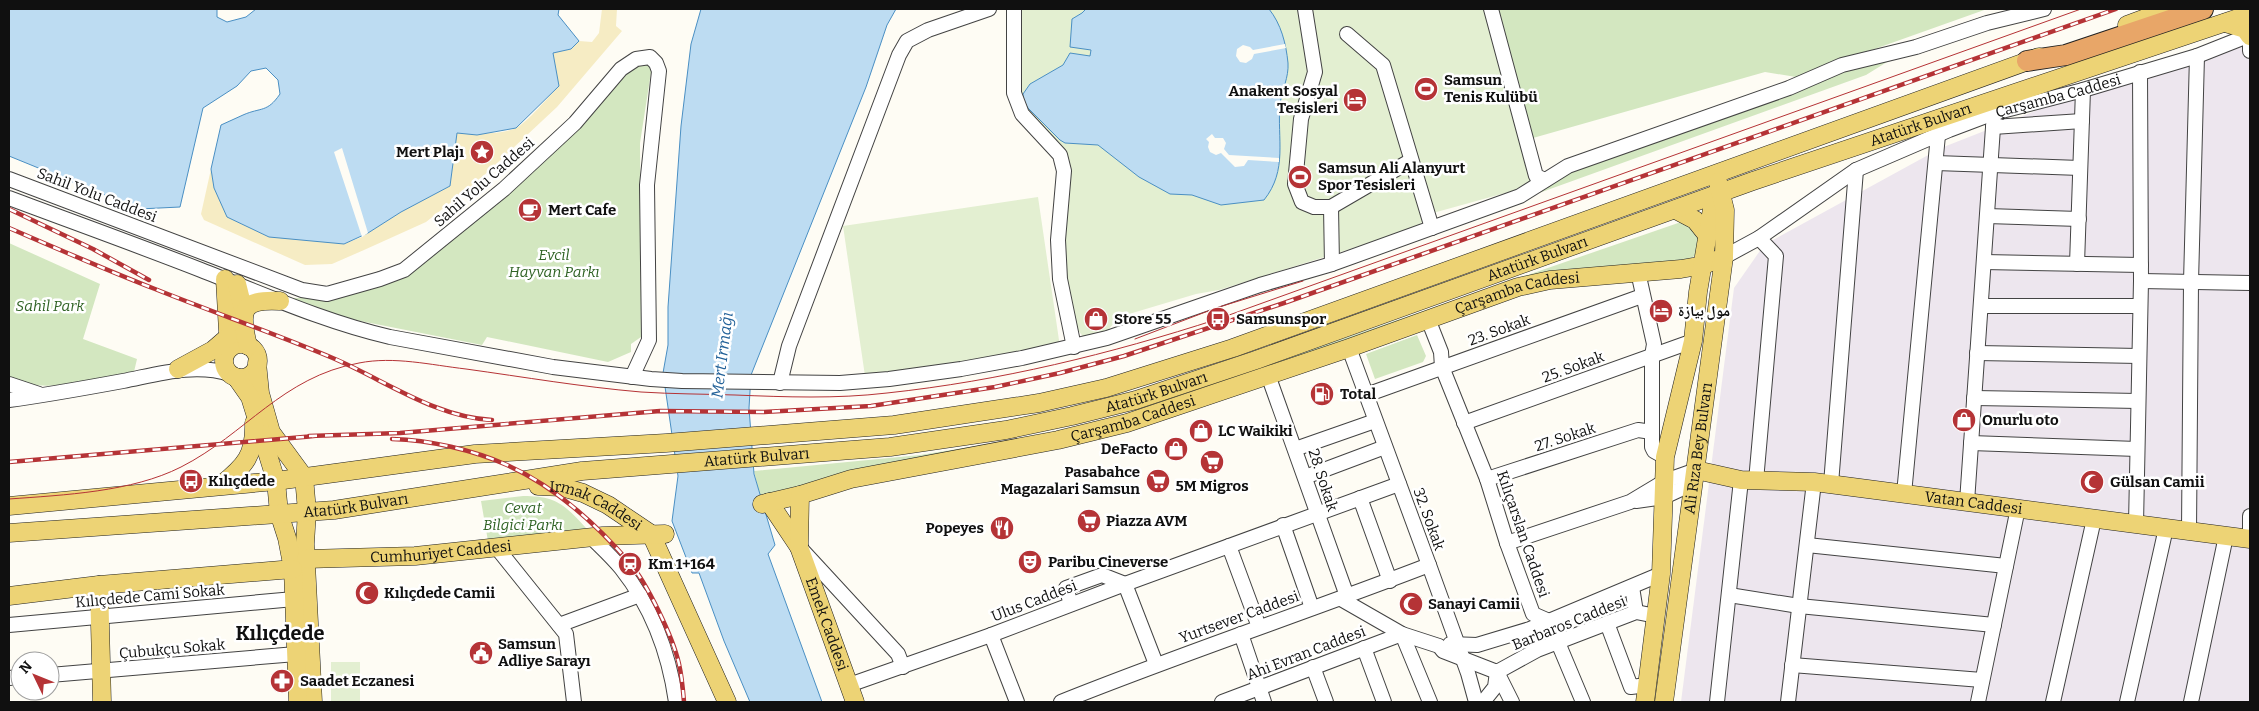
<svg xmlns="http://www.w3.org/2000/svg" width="2259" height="711" viewBox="0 0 2259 711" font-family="Bitter,'Noto Naskh Arabic',serif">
	<rect width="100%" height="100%" fill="#fefcf4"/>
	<!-- industrial -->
	<path fill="#ede6ee" d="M2250,27v675h-569l53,-414 30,-43 177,-97z"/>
	<!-- green -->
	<path fill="#d3e7c0" d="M1495,9h492l-191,68 -31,-5 -232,66z
		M1907,55l-20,7 -21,13 -338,122 32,-23 271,-100z
		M642,59l10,7 -12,77 1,194 -10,7v8l-23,10 -121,-25 -5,8 -137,-27 -53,-20h24l88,-27z
		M1681,222l8,1 11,13 -1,16 -11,9 -150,14 -415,145 -362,82 -7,-31 166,-16 118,-19 81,-20z
		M9,243l91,41 -17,55 54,20 -4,17c-39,4 -86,17 -124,4z
		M1417,335l9,21 -3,6 -48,17 -9,-25z
		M523,496c36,0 42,10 66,35l-101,10 -7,-40z"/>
	<!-- sand -->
	<path fill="#f6ecc4" d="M602,9h15l-1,17 6,5 -65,76 -77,72 -54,43 -62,28 -32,14 -27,1 -101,-45 -3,-6 10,-45 3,19 130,56 18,-7 39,-25 49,-26 7,-54c15,2 45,3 59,-4 11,-5 33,-32 43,-42l-7,-33 19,-4 8,-8 13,1 7,-9z"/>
	<!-- pitch -->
	<path fill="#e3efd1" d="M1017,9h471l45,173 -6,5 -94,26 -19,16 -195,61 -23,4 -77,23 -11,13 -24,8 -13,-17 -9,-86 7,-64 -46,-60 -6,-17z
		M1038,197l22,150 -195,29 -22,-150z
		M360,662v40h-29v-40z"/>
	<!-- water -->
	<path fill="#bddcf2" stroke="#4a8fc3" d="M9,9h208v8l10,5 19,-5 10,-8h303l-1,6 21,26 -8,8 -18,4 6,33 -43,42 -39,7 -20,-2 -7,53 -49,26 -33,21 -24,11 -75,-7 -42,-20 -13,-29 -3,-19 10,-44c7,-3 15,-7 22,-10 18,-8 24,-2 37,-21l-2,-14 -12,-12 -15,3 -14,15 -34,22 -23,99 -41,2 -130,-53z
		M701,9h195l-9,16 -21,62 -115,288 -2,33 5,66 21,71 -7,9 54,148h-72l-26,-61 -25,-68h-7l-20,-52 6,-45 -15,-103 5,-28v-38l13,-181 10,-82z
		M1086,9h183c12,15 17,34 19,54 1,14 -6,27 -8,41 -3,35 8,66 -16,96l-43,5 -29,-10 -22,-1 -31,-17 -41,-32 -33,-2 -5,-3 -32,-32 -5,-8v-6l7,-10 33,-19 7,-12 20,3 1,-6 -21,-3 2,-28 10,-6z"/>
	<!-- pier -->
	<path fill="#fefcf4" d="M1285,44l1,4 -32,6 -2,5 -6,4 -6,-1 -4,-6 1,-7 6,-4 7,2 3,3z
		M1212,134l3,4h8l3,5 -2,6 5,6 50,3v4l-31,-2 -4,6 -9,1 -14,-14 -5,2 -6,-3 -2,-5 1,-5 -3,-3z
		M342,148l26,85 -6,4 -28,-85z"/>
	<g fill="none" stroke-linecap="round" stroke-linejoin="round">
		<!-- minor casing -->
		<g stroke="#434343" stroke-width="16">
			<g id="minor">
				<path d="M1014,9v84l8,21 38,41 4,16 -6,69 2,39 14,68"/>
				<path d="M1305,9l10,63 -14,47 -6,65 7,18 12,5h17l79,-46"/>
				<path d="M1491,9l45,167 9,4"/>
				<path d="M1347,34l36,31 49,163"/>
				<path d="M2250,36v15"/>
				<path d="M1993,127l89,-6"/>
				<path d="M1936,163l144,5"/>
				<path d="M9,179l293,111 25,4 53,-15 24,-9 100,-81 71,-66 46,-54 15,-10 14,-2 6,6 3,8 -12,114 2,155 -17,37"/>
				<path d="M9,198c64,24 128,47 192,72 62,24 124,52 189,67l163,30 98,12 31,2 158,2 49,-4 72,-10 61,-11 85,-20 153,-53 72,-21 188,-68 48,-30 221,-78 53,-23 74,-18 71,-24 57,-14"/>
				<path d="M1331,207l1,57"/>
				<path d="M1987,216l92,3"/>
				<path id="s1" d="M1724,257l35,-19 97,-68 93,-40 45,-17 89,-23 114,-34 53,-21"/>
				<path d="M1984,262l157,3"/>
				<path d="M2077,264l6,-174"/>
				<path d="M1638,272l16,72 -2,12v91l2,4 11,6"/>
				<path d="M2141,281l109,2"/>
				<path d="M1981,306h159"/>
				<path d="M1428,319l13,33 1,15 45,112 20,64 26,71 16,7 34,81"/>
				<path d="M1349,348l80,217 39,108 8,29"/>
				<path d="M1977,353l162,3"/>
				<path d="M1268,375l79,221"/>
				<path d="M780,383l9,-37 110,-291 8,-14 21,-11 61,-21"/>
				<path d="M9,384l30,10"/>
				<path d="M1366,395l276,-99"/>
				<path d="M1974,398l164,3"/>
				<path d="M9,400c38,-5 76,-12 114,-19 36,-7 71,-18 107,-7"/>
				<path d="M1464,423l229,-82"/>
				<path d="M1971,443l166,6"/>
				<path d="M1295,449l80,-28"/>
				<path d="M1305,477l80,-30"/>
				<path d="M1487,479l151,-49 14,2"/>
				<path d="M1756,481l20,-225 -17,-18"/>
				<path d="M1831,484l25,-314"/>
				<path d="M1904,494l34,-359"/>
				<path d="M1360,498l30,83"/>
				<path d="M1636,501l28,-4 30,-14"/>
				<path d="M1967,502l27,-389"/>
				<path d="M2136,524l5,-243 -1,-209"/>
				<path d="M1283,525l29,83"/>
				<path d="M2189,531l2,-249 6,-226"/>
				<path d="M591,537c10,10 21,20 30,31 31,39 48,85 55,134"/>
				<path d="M2250,539v-23"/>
				<path d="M1507,543l123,-41 35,-21 31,-11"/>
				<path d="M1807,545l199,21"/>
				<path d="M1229,546l30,81"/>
				<path d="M497,548l69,86 8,68"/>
				<path d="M803,551l95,103 5,13"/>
				<path d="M1632,587l4,25"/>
				<path d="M1729,595l70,11 195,19"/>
				<path d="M1341,599l61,35 37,12 4,5 54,21 40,-22 99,-38 20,4"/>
				<path d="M1071,604l-5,-16 36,-13 23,9 31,80"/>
				<path d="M1607,623l24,64 16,-2"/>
				<path d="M9,625l285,-26"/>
				<path d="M559,625l81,-30"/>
				<path d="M1241,634l23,68"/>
				<path d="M991,635l26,67"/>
				<path d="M1450,644l27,1 53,-16 131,-55"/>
				<path d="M1364,648l20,54"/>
				<path d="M1792,665l190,15"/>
				<path d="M1313,667l13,35"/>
				<path d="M1497,672l15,30"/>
				<path d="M50,675l246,-21"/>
				<path d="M9,678l11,-1"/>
				<path d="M849,685l142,-50 134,-51 274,-100"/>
				<path d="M1061,702c122,-49 246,-90 368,-137"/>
				<path d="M1222,702l180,-68 28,68"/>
				<path d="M1483,702l12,-15 2,-15"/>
				<path d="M1717,702l24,-222"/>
				<path d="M1788,702l26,-220"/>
				<path d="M1978,702l40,-194"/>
				<path d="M2053,702l41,-183"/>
				<path d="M2127,702l39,-174"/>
				<path d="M2191,702l35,-166"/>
			</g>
		</g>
		<!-- major casing -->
		<g stroke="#212121" stroke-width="19">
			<g id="major">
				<path d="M2225,23l20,6 5,7"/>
				<path d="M2127,25l43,-16"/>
				<path d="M1676,210l19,10 12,15"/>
				<path d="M225,279l4,70"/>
				<path d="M237,284l7,28"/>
				<circle cx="241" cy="361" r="17"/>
				<path d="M248,346c-8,-35 -8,-47 32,-45"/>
				<path d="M257,363l3,30 11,39 33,45 3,34 -2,33 8,158"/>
				<path d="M178,369l35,-19 15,-13"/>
				<path d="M236,377l14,20 26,84 3,32 8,25 6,31 5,133"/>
				<path id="s2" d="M1696,470l45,10 73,2 436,57"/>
				<path d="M221,485c24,-19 34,-30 33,-62"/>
				<path id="s3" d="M538,486l24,1 21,6 25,12 43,29 76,168"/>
				<path id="s4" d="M769,502l30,45 56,155"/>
				<path id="s5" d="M762,504l38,-9 51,-16 207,-39 69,-17 222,-75 169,-61 32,-7 131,-11 23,-4 20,-8"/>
				<path d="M9,506l267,-25 199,-27 191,-11 228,-18 145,-22 67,-15 127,-40 806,-291"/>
				<path id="s6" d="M9,533l325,-23 248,-39 308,-24 116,-17 66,-14 64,-16 120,-40 497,-179 497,-167"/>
				<path d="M799,547l1,-52"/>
				<path id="s7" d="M306,559l109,-3 188,-20 62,-2"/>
				<path d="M99,585l3,117"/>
				<path d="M9,596l90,-11 194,-16"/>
				<path d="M1645,702l16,-128 4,-117 28,-116 5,-49 14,-83 8,-16"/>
				<path id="s8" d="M1664,702l60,-445 1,-47 -7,-28"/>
			</g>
		</g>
		<!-- highway casing -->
		<g stroke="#212121" stroke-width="22">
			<path id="highway" d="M2027,61l39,-6 137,-46"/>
		</g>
		<!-- minor -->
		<use href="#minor" stroke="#fff" stroke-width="14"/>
		<!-- major -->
		<use href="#major" stroke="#edd375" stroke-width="18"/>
		<!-- highway -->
		<use href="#highway" stroke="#e8a668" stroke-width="20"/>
		<!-- tram -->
		<path stroke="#b53336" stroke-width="1" d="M1135,339l81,-31 87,-27
			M9,499c55,-4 123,-7 172,-32 65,-33 101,-90 178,-104 35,-7 72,2 107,6 58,8 116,18 175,23 31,2 63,2 94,3 51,2 101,4 152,-2 113,-12 223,-39 331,-74l863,-310"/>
		<!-- rail casing -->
		<g stroke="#b53336" stroke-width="4.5">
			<path id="rail" d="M9,209l84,40 56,31
				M9,228c49,21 97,42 146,61 60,24 121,45 180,70 51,22 100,58 157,61
				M309,436l91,-3 260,-22 104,1 107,-6 124,-19 65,-14 64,-17 160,-53 832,-294
				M392,439c38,1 81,11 115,26 47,21 89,59 122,97 18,21 44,75 50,102 3,13 4,26 5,38
				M9,462l306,-26"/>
		</g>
		<!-- rail -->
		<use href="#rail" stroke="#fff" stroke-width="2.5" stroke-dasharray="8" stroke-linecap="butt"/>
	</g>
	<!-- icons -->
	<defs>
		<g id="stadium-disc" transform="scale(1.25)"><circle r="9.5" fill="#b53336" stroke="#fff"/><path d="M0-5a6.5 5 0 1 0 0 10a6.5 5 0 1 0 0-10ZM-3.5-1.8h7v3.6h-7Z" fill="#fff"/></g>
		<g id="hotel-disc" transform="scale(1.25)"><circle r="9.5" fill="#b53336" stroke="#fff"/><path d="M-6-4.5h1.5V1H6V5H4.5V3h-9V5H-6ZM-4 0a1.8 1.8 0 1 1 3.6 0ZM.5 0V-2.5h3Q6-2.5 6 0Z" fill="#fff"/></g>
		<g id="sight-disc" transform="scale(1.25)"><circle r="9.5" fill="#b53336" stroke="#fff"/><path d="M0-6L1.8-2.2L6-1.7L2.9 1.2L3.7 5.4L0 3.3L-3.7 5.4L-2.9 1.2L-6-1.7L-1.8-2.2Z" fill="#fff"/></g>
		<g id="cafe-disc" transform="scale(1.25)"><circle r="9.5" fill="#b53336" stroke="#fff"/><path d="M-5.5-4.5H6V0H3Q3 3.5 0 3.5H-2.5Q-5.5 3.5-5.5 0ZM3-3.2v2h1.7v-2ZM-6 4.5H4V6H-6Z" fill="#fff"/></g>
		<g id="shop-disc" transform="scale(1.25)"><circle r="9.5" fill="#b53336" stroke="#fff"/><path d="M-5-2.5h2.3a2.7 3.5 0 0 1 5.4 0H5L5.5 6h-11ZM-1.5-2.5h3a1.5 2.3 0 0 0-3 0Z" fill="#fff"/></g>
		<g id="bus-disc" transform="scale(1.25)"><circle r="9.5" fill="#b53336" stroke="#fff"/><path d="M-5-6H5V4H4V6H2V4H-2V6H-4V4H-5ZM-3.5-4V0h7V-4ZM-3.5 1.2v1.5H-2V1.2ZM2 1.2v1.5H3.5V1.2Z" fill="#fff"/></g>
		<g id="fuel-disc" transform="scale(1.25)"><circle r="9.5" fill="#b53336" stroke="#fff"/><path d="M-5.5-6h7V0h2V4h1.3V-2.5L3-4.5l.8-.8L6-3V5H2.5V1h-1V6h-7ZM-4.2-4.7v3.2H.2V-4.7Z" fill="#fff"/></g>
		<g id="supermarket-disc" transform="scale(1.25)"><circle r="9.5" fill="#b53336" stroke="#fff"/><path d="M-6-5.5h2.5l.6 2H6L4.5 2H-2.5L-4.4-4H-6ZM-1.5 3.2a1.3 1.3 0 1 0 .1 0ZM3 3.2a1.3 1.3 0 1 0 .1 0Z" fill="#fff"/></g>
		<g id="mosque-disc" transform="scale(1.25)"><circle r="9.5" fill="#b53336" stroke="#fff"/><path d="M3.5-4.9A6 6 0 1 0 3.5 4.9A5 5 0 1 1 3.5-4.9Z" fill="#fff"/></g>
		<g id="restaurant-disc" transform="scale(1.25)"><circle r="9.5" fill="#b53336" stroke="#fff"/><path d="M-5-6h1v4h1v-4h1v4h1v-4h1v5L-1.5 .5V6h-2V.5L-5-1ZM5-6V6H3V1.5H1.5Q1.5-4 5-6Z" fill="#fff"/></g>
		<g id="theatre-disc" transform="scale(1.25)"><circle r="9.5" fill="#b53336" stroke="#fff"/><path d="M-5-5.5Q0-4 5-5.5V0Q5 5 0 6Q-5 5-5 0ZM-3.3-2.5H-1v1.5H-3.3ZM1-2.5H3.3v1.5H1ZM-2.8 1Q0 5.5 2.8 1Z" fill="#fff"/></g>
		<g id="station-disc" transform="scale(1.25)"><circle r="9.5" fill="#b53336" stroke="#fff"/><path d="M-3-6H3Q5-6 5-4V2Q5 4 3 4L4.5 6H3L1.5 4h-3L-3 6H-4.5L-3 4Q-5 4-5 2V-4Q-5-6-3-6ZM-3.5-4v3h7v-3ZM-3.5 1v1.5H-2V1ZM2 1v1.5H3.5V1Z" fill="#fff"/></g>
		<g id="civic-disc" transform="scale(1.25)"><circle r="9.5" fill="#b53336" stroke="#fff"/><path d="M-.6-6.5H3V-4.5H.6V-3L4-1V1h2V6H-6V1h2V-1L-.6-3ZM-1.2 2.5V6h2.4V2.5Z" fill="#fff"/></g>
		<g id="pharmacy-disc" transform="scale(1.25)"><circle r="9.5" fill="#b53336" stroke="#fff"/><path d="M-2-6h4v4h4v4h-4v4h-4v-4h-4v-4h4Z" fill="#fff"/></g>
	</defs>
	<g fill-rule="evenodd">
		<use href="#stadium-disc" x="1426" y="89"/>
		<use href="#hotel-disc" x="1355" y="100"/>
		<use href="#sight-disc" x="482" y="152"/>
		<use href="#stadium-disc" x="1300" y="177"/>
		<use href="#cafe-disc" x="530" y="210"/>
		<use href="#hotel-disc" x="1661" y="311"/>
		<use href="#shop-disc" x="1096" y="319"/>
		<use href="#bus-disc" x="1218" y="319"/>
		<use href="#fuel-disc" x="1322" y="394"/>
		<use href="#shop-disc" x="1964" y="420"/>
		<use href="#shop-disc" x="1201" y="431"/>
		<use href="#shop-disc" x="1176" y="449"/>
		<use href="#supermarket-disc" x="1212" y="462"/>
		<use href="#bus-disc" x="191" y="481"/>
		<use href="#supermarket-disc" x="1158" y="481"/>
		<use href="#mosque-disc" x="2092" y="482"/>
		<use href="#supermarket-disc" x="1089" y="521"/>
		<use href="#restaurant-disc" x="1002" y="528"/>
		<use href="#theatre-disc" x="1030" y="562"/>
		<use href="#station-disc" x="630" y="564"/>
		<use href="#mosque-disc" x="367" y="593"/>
		<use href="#mosque-disc" x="1411" y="604"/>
		<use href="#civic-disc" x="481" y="653"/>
		<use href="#pharmacy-disc" x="282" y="681"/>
	</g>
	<g text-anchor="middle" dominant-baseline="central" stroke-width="5" stroke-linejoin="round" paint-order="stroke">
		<!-- poi labels -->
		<g font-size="15" font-weight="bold" fill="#101010" stroke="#fff" text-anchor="start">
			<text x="1444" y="80">Samsun<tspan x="1444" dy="17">Tenis Kulübü</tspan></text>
			<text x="1338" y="91" text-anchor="end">Anakent Sosyal<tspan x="1338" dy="17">Tesisleri</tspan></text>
			<text x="464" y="152" text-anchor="end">Mert Plajı</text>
			<text x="1318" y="168">Samsun Ali Alanyurt<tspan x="1318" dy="17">Spor Tesisleri</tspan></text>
			<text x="548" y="210">Mert Cafe</text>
			<text x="1678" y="311">مول بيازة</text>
			<text x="1114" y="319">Store 55</text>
			<text x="1236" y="319">Samsunspor</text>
			<text x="1340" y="394">Total</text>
			<text x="1982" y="420">Onurlu oto</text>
			<text x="1218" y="431">LC Waikiki</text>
			<text x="1158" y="449" text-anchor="end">DeFacto</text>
			<text x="1140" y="472" text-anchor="end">Pasabahce<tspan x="1140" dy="17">Magazalari Samsun</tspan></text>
			<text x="208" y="481">Kılıçdede</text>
			<text x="2110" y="482">Gülsan Camii</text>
			<text x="1212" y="486" text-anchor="middle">5M Migros</text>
			<text x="1106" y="521">Piazza AVM</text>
			<text x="984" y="528" text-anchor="end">Popeyes</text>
			<text x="1048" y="562">Paribu Cineverse</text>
			<text x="648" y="564">Km 1+164</text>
			<text x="384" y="593">Kılıçdede Camii</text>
			<text x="1428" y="604">Sanayi Camii</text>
			<text x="498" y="644">Samsun<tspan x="498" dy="17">Adliye Sarayı</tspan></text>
			<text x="300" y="681">Saadet Eczanesi</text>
		</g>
		<!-- street labels -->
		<g font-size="15" fill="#101010" stroke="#fff">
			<text stroke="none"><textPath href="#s1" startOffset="374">Çarşamba Caddesi</textPath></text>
			<text stroke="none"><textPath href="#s6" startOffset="1968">Atatürk Bulvarı</textPath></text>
			<text transform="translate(484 182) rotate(-41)">Sahil Yolu Caddesi</text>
			<text transform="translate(97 195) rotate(21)">Sahil Yolu Caddesi</text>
			<text stroke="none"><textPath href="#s6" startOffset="1562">Atatürk Bulvarı</textPath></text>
			<text stroke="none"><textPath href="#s5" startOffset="786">Çarşamba Caddesi</textPath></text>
			<text transform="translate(1499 330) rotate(-20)">23. Sokak</text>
			<text transform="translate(1573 367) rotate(-20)">25. Sokak</text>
			<text stroke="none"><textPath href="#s6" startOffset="1158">Atatürk Bulvarı</textPath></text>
			<text stroke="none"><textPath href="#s5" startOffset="381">Çarşamba Caddesi</textPath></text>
			<text transform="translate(1565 437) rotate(-18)">27. Sokak</text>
			<text stroke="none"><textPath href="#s8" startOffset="256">Ali Rıza Bey Bulvarı</textPath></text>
			<text stroke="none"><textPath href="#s6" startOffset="752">Atatürk Bulvarı</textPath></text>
			<text transform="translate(1323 480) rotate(72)">28. Sokak</text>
			<text stroke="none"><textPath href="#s2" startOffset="280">Vatan Caddesi</textPath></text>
			<text stroke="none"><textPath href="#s6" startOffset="348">Atatürk Bulvarı</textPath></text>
			<text stroke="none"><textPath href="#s3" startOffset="62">Irmak Caddesi</textPath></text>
			<text transform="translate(1429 519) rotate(70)">32. Sokak</text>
			<text transform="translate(1523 534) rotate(71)">Kılıçarslan Caddesi</text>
			<text stroke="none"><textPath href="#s7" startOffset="135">Cumhuriyet Caddesi</textPath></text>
			<text transform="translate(150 596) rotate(-5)">Kılıçdede Cami Sokak</text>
			<text transform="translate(1034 601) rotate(-21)">Ulus Caddesi</text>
			<text transform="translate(1239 617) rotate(-20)">Yurtsever Caddesi</text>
			<text transform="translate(1569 623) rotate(-22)">Barbaros Caddesi</text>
			<text stroke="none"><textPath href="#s4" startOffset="136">Emek Caddesi</textPath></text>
			<text transform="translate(172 649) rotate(-5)">Çubukçu Sokak</text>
			<text transform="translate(1306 653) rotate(-21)">Ahi Evran Caddesi</text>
		</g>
		<!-- park labels -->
		<g font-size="15" font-style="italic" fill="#306325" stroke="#fff">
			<text x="554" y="255">Evcil<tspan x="554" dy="17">Hayvan Parkı</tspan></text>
			<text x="50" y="306">Sahil Park</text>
			<text x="523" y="508">Cevat<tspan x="523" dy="17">Bilgici Parkı</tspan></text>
		</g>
		<!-- water labels -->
		<g font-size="16" font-style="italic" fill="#236299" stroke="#fff">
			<text transform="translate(722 355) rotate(-83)">Mert Irmağı</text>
		</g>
		<!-- district labels -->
		<g font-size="20" font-weight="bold" fill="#101010" stroke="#fff">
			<text x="280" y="633">Kılıçdede</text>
		</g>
	</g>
	<!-- border -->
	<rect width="2259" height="711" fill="none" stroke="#101010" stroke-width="20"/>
	<!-- north arrow -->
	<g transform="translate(35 676) rotate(313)"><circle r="24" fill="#ffffff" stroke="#9f9f9f"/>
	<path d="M0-4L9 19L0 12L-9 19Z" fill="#b53336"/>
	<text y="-8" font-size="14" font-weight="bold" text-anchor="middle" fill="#101010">N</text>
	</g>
</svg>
